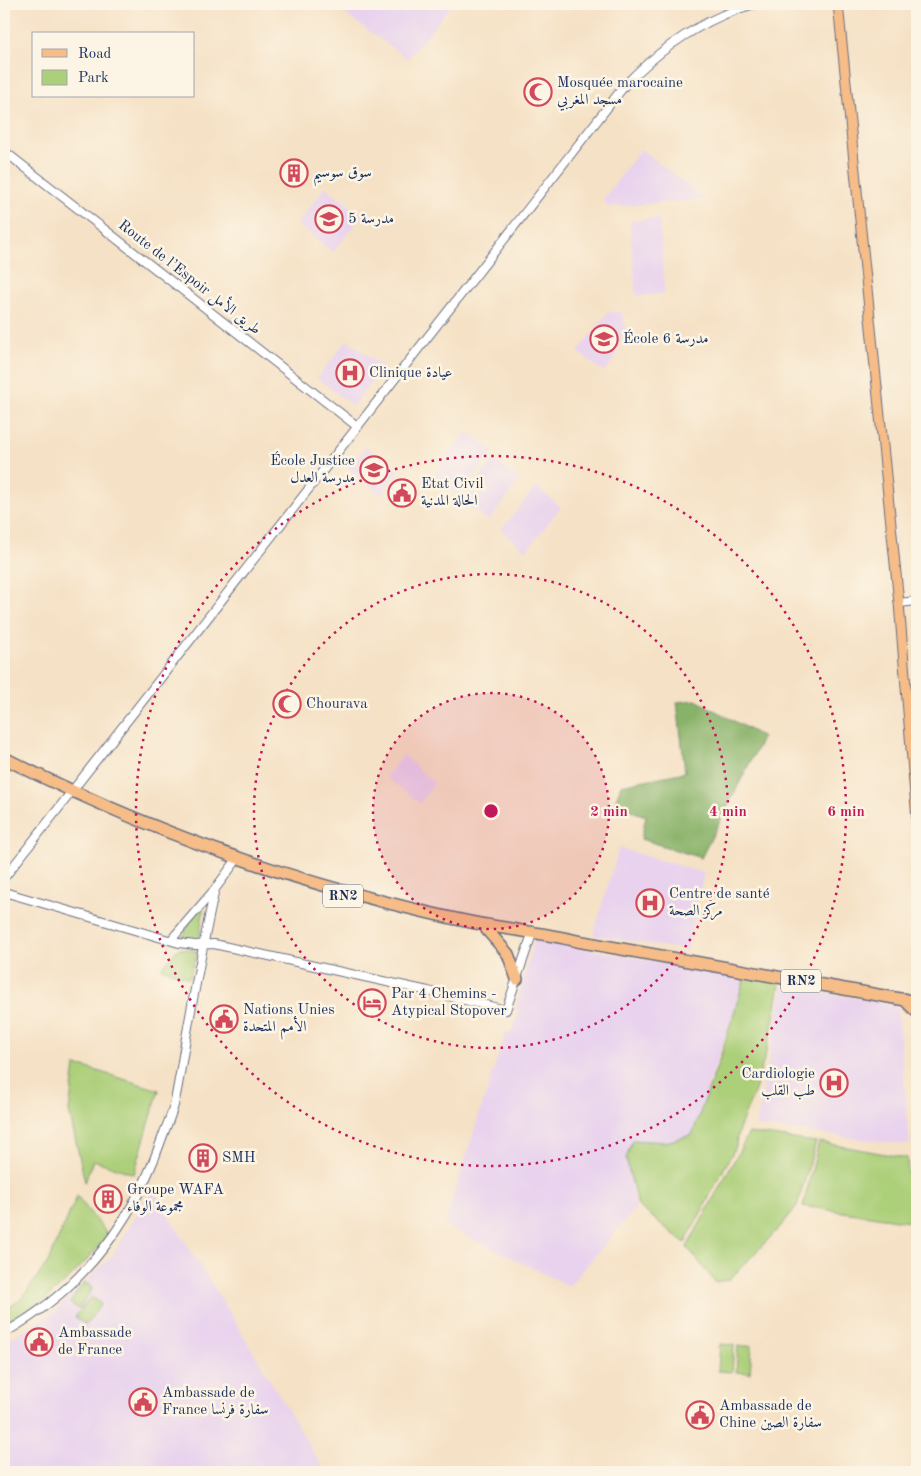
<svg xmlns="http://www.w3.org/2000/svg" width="921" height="1476" viewBox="0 0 921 1476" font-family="'Old Standard TT',Amiri,serif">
	<rect width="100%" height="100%" fill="#fcf5e5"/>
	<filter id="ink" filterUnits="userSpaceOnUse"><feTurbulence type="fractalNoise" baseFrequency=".02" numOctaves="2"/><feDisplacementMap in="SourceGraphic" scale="10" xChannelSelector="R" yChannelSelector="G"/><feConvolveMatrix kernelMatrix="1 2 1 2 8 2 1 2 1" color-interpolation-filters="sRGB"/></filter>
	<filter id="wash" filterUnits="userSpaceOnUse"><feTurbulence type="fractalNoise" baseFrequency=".0096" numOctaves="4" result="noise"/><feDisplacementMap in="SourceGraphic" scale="20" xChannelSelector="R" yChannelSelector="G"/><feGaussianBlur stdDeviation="1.12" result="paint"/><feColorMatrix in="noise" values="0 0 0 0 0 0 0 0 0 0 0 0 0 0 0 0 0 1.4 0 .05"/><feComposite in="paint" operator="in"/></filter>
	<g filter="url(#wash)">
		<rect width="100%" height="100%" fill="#f5e1c5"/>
		<!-- built -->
		<path fill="#e8d2ee" d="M331,4h121l-44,55z
			M641,149l64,50 -96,8 -7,-6z
			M325,187l37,28 -29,37 -36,-28z
			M659,218l6,76 -29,2 -6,-75z
			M608,312h13l4,14 -10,32 -11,14 -26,-20z
			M347,340l36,27 -30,39 -36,-28z
			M467,431l27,20 -36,44 -25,-19z
			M366,446l34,26 -18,23 -34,-27z
			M494,460l26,20 -31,41 -27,-20z
			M536,487l25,20 -35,44 -25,-21z
			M403,755l31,28 -14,20 -34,-26z
			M619,848l85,25 -17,77 -94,-15z
			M534,940l211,37 -53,158 -27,7 -33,-2 -5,19 9,49 -67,78 -125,-61 61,-191 7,-1 7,-23h-4z
			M783,986l114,19 13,140 -154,-19z
			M152,1189l80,127 93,156h-321v-130l50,-30 58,-56z"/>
		<!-- green -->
		<path fill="#accf79" stroke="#647f6c" d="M204,905l-5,36 -17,-2 12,-25z
			M179,948l19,3 -9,27 -28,-10z
			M745,977l35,6c-5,34 -13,68 -23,101 -6,22 -20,40 -21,62l-51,97 -47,-37 -12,-47 6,-19 33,2 27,-7 28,-77z
			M75,1066l9,1 75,23 -25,84 -41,-14 -8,22 -16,-71z
			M749,1133l67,9 -19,64 -16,20 -52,54 -14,2 -28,-35z
			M819,1142l88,16 4,60 -1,4 -107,-16z
			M77,1196l31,39c-29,37 -63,69 -104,92v-16l18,-13 26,-36z
			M84,1282l9,6 -14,21 -9,-6z
			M91,1297l10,7 -15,21 -11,-8z
			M720,1344l14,1 -2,27 -14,-1z
			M738,1346h14l-2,27 -14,-1z"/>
		<!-- forest -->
		<path fill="#89b269" stroke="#527064" d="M696,700l67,37 -62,121 -60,-19 5,-23 -32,-11 7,-20 64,-13 -8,-70z"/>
	</g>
	<g filter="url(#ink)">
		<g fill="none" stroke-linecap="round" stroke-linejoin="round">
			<!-- minor casing -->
			<g stroke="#676d82" stroke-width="10">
				<path id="minor" d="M4,151l354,276
					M899,603l18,-2
					M4,878l621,-793c29,-30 59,-53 98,-70 11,-4 21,-9 32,-11
					M4,892l175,51 16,2 19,-1 214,47 78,19 27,-79
					M171,940l44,-51 23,-31
					M4,1333c77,-43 128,-109 157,-192 4,-12 10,-24 13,-36 5,-22 8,-45 12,-67 9,-50 18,-100 29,-149"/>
			</g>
			<!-- major casing -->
			<g stroke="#676d82" stroke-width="11">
				<path id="major" d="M838,4l61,599 18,217"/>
			</g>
			<!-- highway casing -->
			<g stroke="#676d82" stroke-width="14">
				<path id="highway" d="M4,758c121,61 250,111 381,144 35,9 71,18 107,24 29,5 57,8 85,15l340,61
					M488,925l-1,5 21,24 9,25
					M904,999l13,13"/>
			</g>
			<!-- minor -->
			<use href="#minor" stroke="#fff" stroke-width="8"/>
			<!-- major -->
			<use href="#major" stroke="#f7bd88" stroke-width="9"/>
			<!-- highway -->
			<use href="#highway" stroke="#f7bd88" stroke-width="11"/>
		</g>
	</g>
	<!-- distance rings -->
	<circle cx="491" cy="811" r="118" fill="#c2185b" fill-opacity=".12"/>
	<g fill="none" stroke="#c2185b" stroke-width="2.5" stroke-dasharray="2.5 5">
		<circle cx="491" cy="811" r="118"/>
		<circle cx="491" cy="811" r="237"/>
		<circle cx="491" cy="811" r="355"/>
	</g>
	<!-- icons -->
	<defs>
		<g id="mosque-ring" transform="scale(1.4375)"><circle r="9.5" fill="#fcf5e5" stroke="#d1495b" stroke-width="1.5"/><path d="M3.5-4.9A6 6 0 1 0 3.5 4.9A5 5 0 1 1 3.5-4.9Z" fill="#d1495b"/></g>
		<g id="building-ring" transform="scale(1.4375)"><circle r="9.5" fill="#fcf5e5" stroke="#d1495b" stroke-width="1.5"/><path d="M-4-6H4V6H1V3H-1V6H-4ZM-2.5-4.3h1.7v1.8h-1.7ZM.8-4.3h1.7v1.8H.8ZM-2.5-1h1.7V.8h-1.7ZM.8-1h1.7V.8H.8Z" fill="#d1495b"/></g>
		<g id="school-ring" transform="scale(1.4375)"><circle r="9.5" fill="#fcf5e5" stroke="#d1495b" stroke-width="1.5"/><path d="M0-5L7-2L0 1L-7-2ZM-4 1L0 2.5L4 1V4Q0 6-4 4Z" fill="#d1495b"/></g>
		<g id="hospital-ring" transform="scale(1.4375)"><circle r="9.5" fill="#fcf5e5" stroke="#d1495b" stroke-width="1.5"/><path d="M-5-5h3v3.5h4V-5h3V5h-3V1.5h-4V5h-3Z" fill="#d1495b"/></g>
		<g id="civic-ring" transform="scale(1.4375)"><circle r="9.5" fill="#fcf5e5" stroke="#d1495b" stroke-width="1.5"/><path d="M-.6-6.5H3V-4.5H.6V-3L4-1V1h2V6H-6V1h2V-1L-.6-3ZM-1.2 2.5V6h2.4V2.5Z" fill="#d1495b"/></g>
		<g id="hotel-ring" transform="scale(1.4375)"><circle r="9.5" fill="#fcf5e5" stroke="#d1495b" stroke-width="1.5"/><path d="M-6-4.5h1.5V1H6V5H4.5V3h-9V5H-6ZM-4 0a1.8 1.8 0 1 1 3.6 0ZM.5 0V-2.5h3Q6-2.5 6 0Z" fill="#d1495b"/></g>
	</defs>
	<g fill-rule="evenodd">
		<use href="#mosque-ring" x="538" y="92"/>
		<use href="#building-ring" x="294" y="173"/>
		<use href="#school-ring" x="329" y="219"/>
		<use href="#school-ring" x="604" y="339"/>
		<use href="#hospital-ring" x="350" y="373"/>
		<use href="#school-ring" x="374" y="470"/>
		<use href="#civic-ring" x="402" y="493"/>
		<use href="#mosque-ring" x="287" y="704"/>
		<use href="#hospital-ring" x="650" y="903"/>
		<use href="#hotel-ring" x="372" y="1003"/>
		<use href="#civic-ring" x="224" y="1019"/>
		<use href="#hospital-ring" x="834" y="1083"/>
		<use href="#building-ring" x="203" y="1158"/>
		<use href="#building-ring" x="108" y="1199"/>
		<use href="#civic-ring" x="39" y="1342"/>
		<use href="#civic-ring" x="143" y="1402"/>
		<use href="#civic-ring" x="700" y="1415"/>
	</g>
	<g text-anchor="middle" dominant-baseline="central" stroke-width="5" stroke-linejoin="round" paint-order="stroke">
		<!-- shield labels -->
		<g fill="#fcf5e5" stroke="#5e6a86" stroke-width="1">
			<rect x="323" y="884.5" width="40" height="23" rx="4"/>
			<rect x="781" y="969.5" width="40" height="23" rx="4"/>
		</g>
		<g font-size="14" font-weight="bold" fill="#1b2f5e">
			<text x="343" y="896">RN2</text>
			<text x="801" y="981">RN2</text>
		</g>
		<!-- poi labels -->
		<g font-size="15" fill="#1b2f5e" stroke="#fcf5e5" text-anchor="start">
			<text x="557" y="83">Mosquée marocaine<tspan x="557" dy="17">مسجد المغربي</tspan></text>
			<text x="313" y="173">سوق سوسيم</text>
			<text x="348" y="219">مدرسة 5</text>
			<text x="623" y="339">École 6 مدرسة</text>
			<text x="369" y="373">Clinique عيادة</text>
			<text x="355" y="461" text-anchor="end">École Justice<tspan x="355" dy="17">مدرسة العدل</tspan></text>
			<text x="421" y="484">Etat Civil<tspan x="421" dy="17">الحالة المدنية</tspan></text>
			<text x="306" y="704">Chourava</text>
			<text x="669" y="894">Centre de santé<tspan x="669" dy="17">مركز الصحة</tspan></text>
			<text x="391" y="994">Par 4 Chemins -<tspan x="391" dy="17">Atypical Stopover</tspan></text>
			<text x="243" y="1010">Nations Unies<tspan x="243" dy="17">الأمم المتحدة</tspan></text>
			<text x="815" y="1074" text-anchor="end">Cardiologie<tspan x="815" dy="17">طب القلب</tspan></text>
			<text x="222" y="1158">SMH</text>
			<text x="127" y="1190">Groupe WAFA<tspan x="127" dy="17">مجموعة الوفاء</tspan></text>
			<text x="58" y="1333">Ambassade<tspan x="58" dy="17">de France</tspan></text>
			<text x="162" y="1393">Ambassade de<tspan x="162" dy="17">France سفارة فرنسا</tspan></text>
			<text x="719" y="1406">Ambassade de<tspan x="719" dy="17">Chine سفارة الصين</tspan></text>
		</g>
		<!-- street labels -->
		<g font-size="15" fill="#1b2f5e" stroke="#fcf5e5">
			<text transform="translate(189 278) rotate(38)">Route de l’Espoir طريق الأمل</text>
		</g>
	</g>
	<circle cx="491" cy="811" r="8" fill="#c2185b" stroke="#fcf5e5" stroke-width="2.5"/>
	<g font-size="15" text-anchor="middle" font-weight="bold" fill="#c2185b" stroke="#fcf5e5" stroke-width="5" stroke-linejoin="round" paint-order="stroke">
		<text x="609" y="816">2 min</text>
		<text x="728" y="816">4 min</text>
		<text x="846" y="816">6 min</text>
	</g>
	<!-- margin -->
	<rect width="921" height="1476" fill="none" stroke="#fcf5e5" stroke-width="20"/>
	<!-- legend -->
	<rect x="32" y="32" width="162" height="65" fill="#fcf5e5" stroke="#a2a6af"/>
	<rect x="42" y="49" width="25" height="8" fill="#f7bd88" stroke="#a2a6af"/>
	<text x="78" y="58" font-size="15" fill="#1b2f5e">Road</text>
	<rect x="42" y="70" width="25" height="15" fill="#accf79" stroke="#a2a6af"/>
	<text x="78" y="82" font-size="15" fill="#1b2f5e">Park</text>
</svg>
